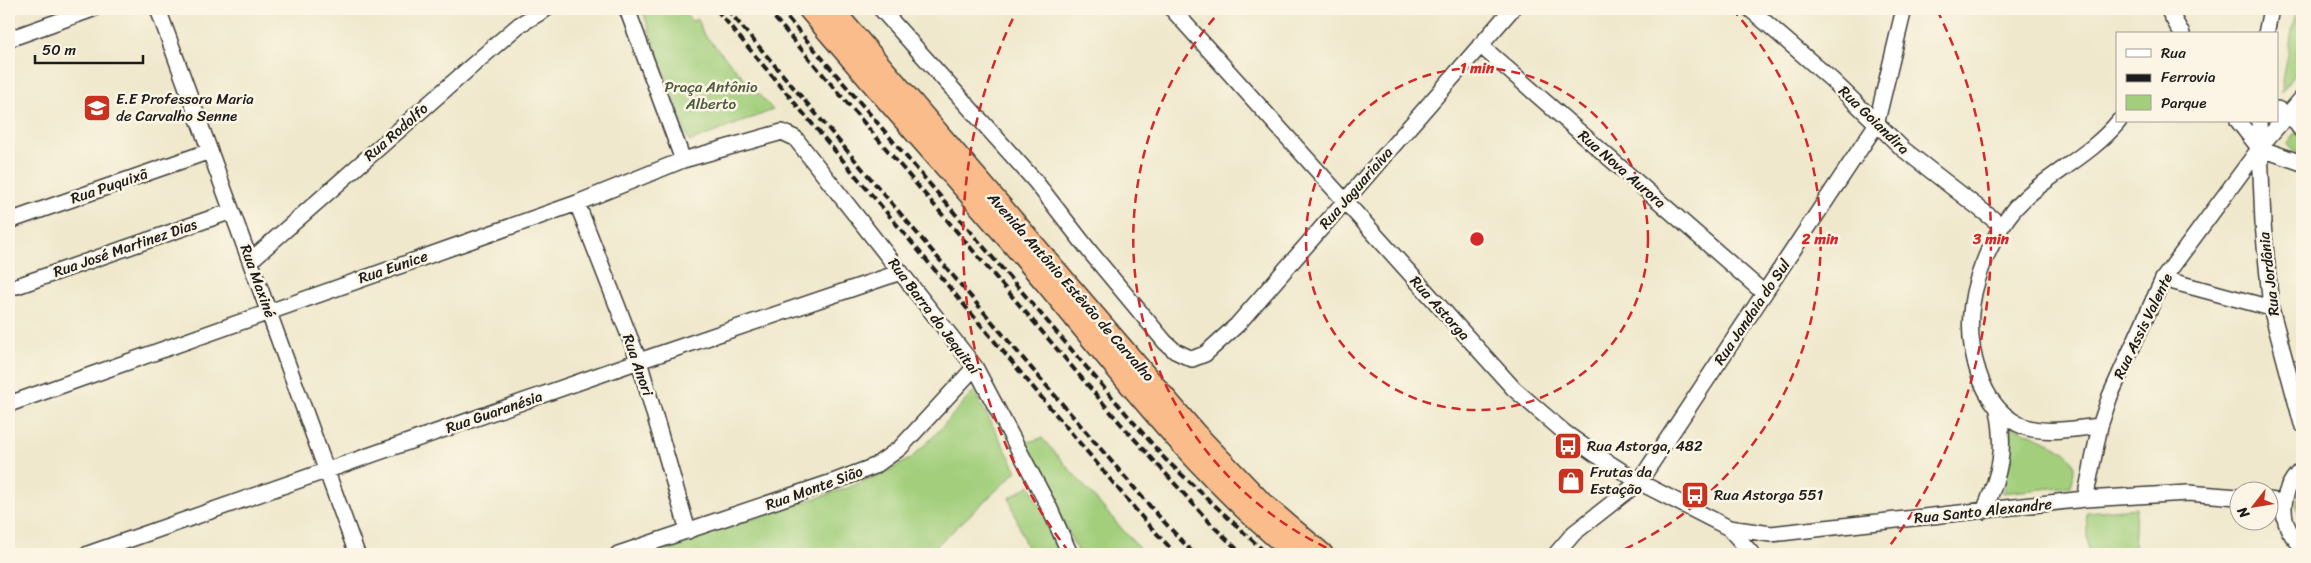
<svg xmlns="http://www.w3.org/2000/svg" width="2311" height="563" viewBox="0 0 2311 563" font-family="Sriracha,sans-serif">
	<rect width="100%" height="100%" fill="#fcf5e5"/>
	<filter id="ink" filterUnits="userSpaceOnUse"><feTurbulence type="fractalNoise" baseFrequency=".02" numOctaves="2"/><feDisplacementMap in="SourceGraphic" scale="10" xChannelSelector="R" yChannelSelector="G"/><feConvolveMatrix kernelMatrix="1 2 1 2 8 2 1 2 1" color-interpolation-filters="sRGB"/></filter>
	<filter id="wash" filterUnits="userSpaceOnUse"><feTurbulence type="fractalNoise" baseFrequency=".0096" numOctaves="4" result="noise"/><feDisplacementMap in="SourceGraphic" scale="20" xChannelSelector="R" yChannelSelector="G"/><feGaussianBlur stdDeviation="1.12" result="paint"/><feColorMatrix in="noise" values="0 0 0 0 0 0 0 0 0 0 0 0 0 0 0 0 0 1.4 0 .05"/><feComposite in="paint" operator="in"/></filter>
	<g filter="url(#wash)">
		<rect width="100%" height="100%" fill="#efe8cc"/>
		<!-- green -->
		<path fill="#a3cf7d" stroke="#60764c" d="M642,9h39l11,12 6,-2 5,14 70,77 -84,32z
			M2296,9h6v56l-21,27z
			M2297,132l3,3 2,21 -15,-11z
			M974,391l43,80 -89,83h-282l204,-67 42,-18 19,-11 22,-21z
			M2011,426c14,6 55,21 61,34 4,7 1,19 -1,26l-69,7 8,-32z
			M1042,438l102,116h-65l-54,-111z
			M1030,485l30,69h-31l-20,-56z
			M2302,487v39l-6,-21z
			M2136,508l-2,46h-46l-2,-42z
			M1821,549l-2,5h-35l3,-1z"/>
	</g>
	<g filter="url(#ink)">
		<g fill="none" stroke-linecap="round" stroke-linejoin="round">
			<!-- minor casing -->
			<g stroke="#3c3b36" stroke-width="18">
				<path id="minor" d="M158,9l199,545
					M627,9l56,151
					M881,9l154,172 56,72 74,89 10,9 17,8 13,-5 32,-29 275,-316
					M1172,9l342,380 50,43 31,22 44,28 90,46 23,26
					M1750,9l82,71 71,69 99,77
					M2168,9l14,25
					M2266,34l5,-25
					M9,39l84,-30
					M1480,45l284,248
					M2277,109l12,5 13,17
					M2238,121l21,27
					M2259,121l4,103 8,84 31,116
					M2259,148l43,-50
					M2259,148l43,15
					M577,203l62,158 49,170
					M9,221l201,-70
					M250,261l240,-211 29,-25 27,-16
					M2163,279l108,29
					M17,286l215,-75
					M9,404l568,-201 106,-43 99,-28 13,6 180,229 74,140 21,47
					M2100,426c-24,2 -59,10 -82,-2 -39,-20 -52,-79 -46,-120 4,-30 23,-73 43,-96 30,-33 74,-50 104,-87
					M2302,469c-23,22 -25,55 0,77
					M2085,499l15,-73 10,-30 53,-117 96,-130
					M2268,500l15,2
					M1984,511c16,-37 22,-61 14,-101
					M1729,528l42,6 314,-35 103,-6 50,4
					M88,554l551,-193 262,-89
					M618,554l220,-74 37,-14 25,-18 75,-81
					M1556,554l18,-21 65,-51 237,-357 28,-116"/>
			</g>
			<!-- highway casing -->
			<g stroke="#3c3b36" stroke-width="24">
				<path id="highway" d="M809,9c77,92 159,182 237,274 78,94 155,194 250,271
					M832,9l363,424 67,70 60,51"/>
			</g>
			<!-- minor -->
			<use href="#minor" stroke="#fff" stroke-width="15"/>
			<!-- highway -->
			<use href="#highway" stroke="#fabc8b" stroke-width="21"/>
			<!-- rail -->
			<path stroke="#1c1c1c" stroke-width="4" stroke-dasharray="8 4" stroke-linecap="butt" d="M716,9l430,513 30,32
				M727,9l300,354 128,149 39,42
				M767,9l353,414 93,103 29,28
				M780,9l385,450 102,95"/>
		</g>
	</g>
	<!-- distance rings -->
	<g fill="none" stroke="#d62828" stroke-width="2.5" stroke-dasharray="9 6">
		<circle cx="1477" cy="239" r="171"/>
		<path d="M1340 554A343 343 0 0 1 1222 9M1732 9A343 343 0 0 1 1614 554"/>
		<path d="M1069 552A514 514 0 0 1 1017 10M1937 10A514 514 0 0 1 1885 552"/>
	</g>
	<!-- icons -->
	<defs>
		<g id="school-square" transform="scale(1.4375)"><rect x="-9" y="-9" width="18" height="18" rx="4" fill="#c8321e" stroke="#fcf5e5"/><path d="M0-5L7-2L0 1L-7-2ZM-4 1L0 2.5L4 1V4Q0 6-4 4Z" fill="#fff"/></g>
		<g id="bus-square" transform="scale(1.4375)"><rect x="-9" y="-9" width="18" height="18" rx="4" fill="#c8321e" stroke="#fcf5e5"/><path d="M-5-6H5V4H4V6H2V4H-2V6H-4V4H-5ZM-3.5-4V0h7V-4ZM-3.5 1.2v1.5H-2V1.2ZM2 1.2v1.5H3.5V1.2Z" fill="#fff"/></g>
		<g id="shop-square" transform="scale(1.4375)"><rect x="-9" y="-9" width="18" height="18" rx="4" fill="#c8321e" stroke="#fcf5e5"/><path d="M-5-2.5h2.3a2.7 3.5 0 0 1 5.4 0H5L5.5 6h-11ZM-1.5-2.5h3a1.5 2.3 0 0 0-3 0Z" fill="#fff"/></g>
	</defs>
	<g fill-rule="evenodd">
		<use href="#school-square" x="97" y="108"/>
		<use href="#bus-square" x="1568" y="446"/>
		<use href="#shop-square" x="1571" y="481"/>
		<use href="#bus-square" x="1695" y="495"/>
	</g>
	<g text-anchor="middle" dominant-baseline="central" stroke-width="5" stroke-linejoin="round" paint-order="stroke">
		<!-- park labels -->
		<g font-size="15" fill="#4b5b3e" stroke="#fcf5e5">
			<text x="711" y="87">Praça Antônio<tspan x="711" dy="17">Alberto</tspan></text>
		</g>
		<!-- poi labels -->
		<g font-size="15" fill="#1c1c1c" stroke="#fcf5e5" text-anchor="start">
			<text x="116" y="99">E.E Professora Maria<tspan x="116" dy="17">de Carvalho Senne</tspan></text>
			<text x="1587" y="446">Rua Astorga, 482</text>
			<text x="1590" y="472">Frutas da<tspan x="1590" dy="17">Estação</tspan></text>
			<text x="1714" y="495">Rua Astorga 551</text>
		</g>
		<!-- street labels -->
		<g font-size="15" fill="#1c1c1c" stroke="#fcf5e5">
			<text transform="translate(1874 120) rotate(44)">Rua Goiandira</text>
			<text transform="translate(396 132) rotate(-41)">Rua Rodolfo</text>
			<text transform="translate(1622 169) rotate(41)">Rua Nova Aurora</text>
			<text transform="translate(109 186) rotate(-19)">Rua Puquixã</text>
			<text transform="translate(1356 188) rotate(-49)">Rua Jaguariaiva</text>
			<text transform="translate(125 248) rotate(-19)">Rua José Martinez Dias</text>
			<text transform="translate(393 267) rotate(-19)">Rua Eunice</text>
			<text transform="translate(2269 274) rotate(-97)">Rua Jordânia</text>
			<text transform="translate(258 281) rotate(70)">Rua Maxiné</text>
			<text transform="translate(1071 287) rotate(49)">Avenida Antônio Estêvão de Carvalho</text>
			<text transform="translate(1440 308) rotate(48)">Rua Astorga</text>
			<text transform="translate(1752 312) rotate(-56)">Rua Jandaia do Sul</text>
			<text transform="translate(934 316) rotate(53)">Rua Barra do Jequitaí</text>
			<text transform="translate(2143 326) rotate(-64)">Rua Assis Valente</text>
			<text transform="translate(638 365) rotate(71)">Rua Anori</text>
			<text transform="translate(494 412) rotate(-19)">Rua Guaranésia</text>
			<text transform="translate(814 488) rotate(-20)">Rua Monte Sião</text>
			<text transform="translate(1983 511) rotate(-6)">Rua Santo Alexandre</text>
		</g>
	</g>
	<circle cx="1477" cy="239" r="8" fill="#d62828" stroke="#fcf5e5" stroke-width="2.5"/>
	<g font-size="15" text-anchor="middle" font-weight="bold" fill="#d62828" stroke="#fcf5e5" stroke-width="5" stroke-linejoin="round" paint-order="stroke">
		<text x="1477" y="73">1 min</text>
		<text x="1820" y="244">2 min</text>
		<text x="1991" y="244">3 min</text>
	</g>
	<!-- margin -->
	<rect width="2311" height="563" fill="none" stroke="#fcf5e5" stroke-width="30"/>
	<!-- legend -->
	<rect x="2116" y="32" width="162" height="90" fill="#fcf5e5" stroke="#a29e95"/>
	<rect x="2126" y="49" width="25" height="8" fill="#ffffff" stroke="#a29e95"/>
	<text x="2161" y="58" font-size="15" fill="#1c1c1c">Rua</text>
	<rect x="2126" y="74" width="25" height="8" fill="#1c1c1c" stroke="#a29e95"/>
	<text x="2161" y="82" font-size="15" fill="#1c1c1c">Ferrovia</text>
	<rect x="2126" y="95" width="25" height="15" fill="#a3cf7d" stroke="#a29e95"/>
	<text x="2161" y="108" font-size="15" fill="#1c1c1c">Parque</text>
	<!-- north arrow -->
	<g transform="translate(2254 506) rotate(239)"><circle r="24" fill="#fcf5e5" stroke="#a29e95"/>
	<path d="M0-4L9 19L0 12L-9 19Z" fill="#c8321e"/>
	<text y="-8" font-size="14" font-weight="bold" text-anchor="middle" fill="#1c1c1c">N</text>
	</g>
	<!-- scale -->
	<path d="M35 55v8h108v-8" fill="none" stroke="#1c1c1c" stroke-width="2.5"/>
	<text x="42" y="55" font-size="15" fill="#1c1c1c" stroke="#fcf5e5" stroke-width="4" paint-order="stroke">50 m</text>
</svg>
